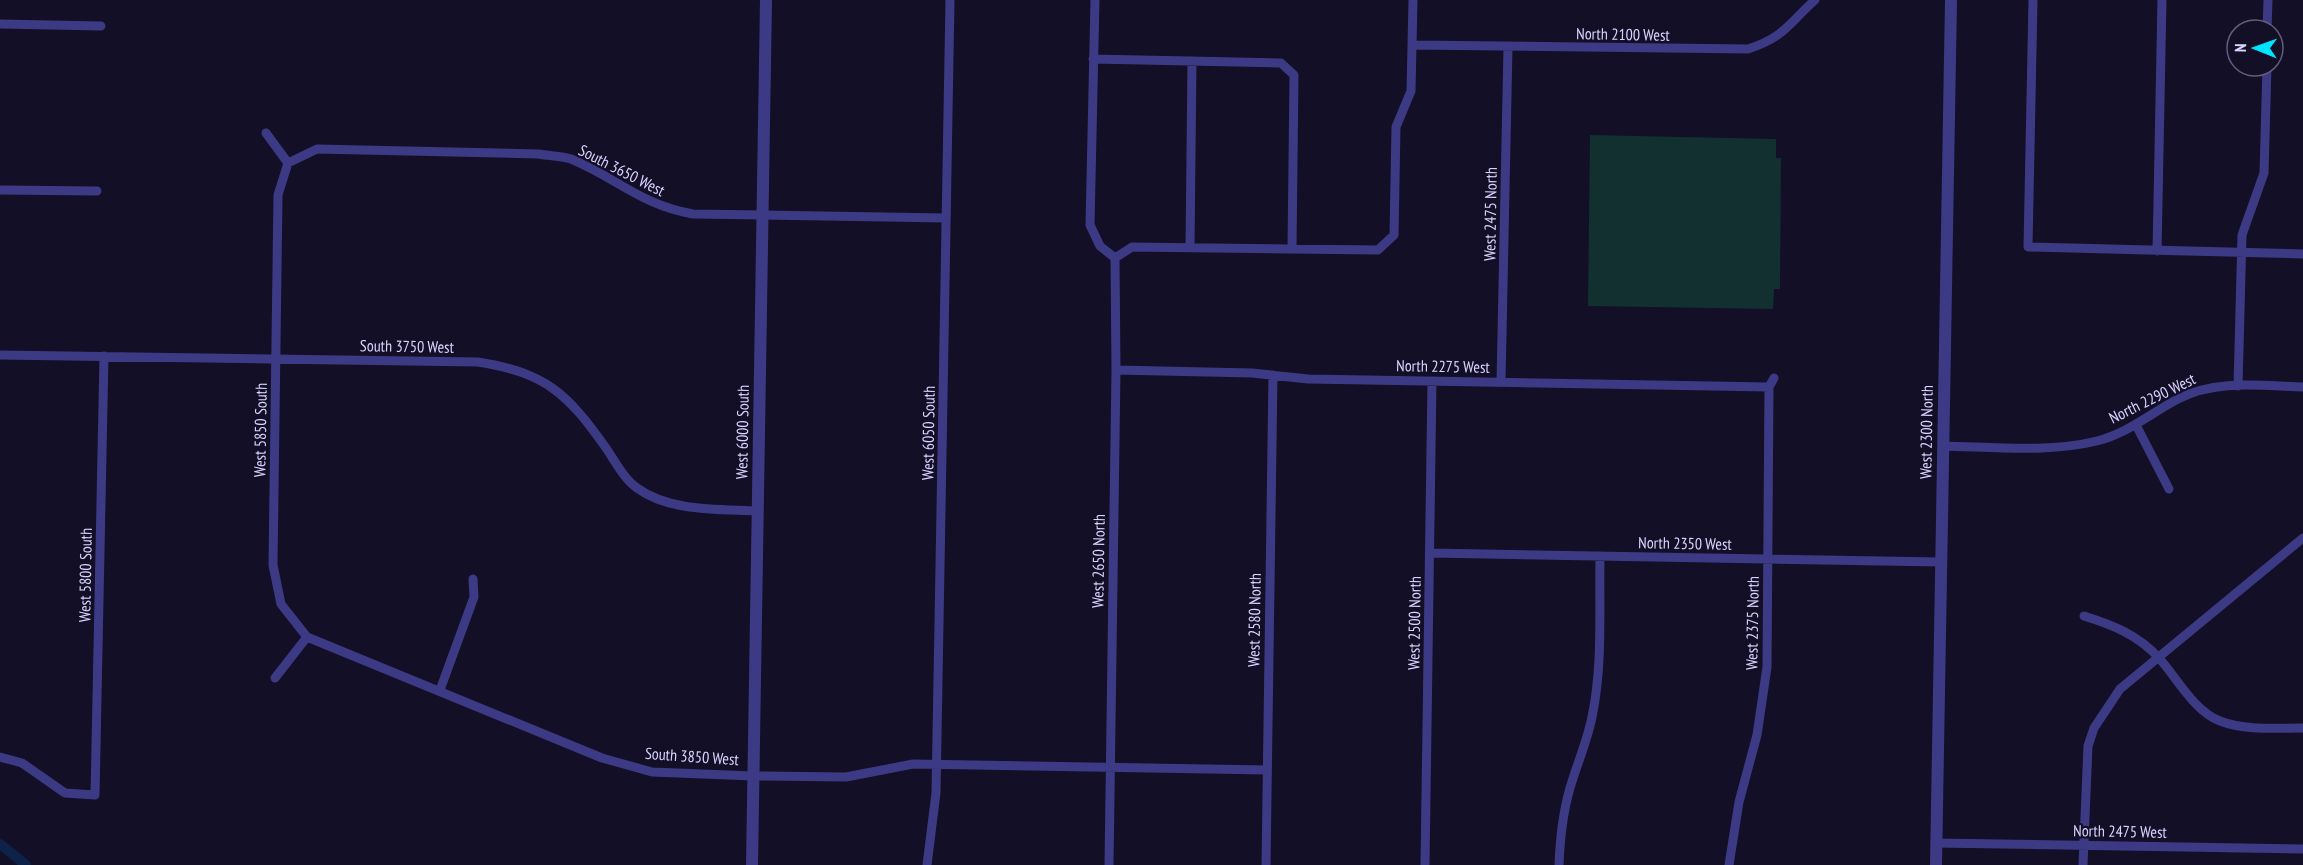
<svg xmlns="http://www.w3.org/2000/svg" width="2303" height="865" viewBox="0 0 2303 865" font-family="'PT Sans Narrow',sans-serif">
	<rect width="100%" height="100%" fill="#130f26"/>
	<!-- green -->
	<path fill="#12302f" d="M1590,135l186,4v19h5l-1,131h-6l-1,20 -185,-3z"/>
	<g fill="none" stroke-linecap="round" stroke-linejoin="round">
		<!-- canal -->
		<path stroke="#0c2248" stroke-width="10" d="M0,844l26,21"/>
		<!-- minor -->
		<path stroke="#3d3a85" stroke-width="9" d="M1095,0l-5,225 10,21 15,12
			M2033,0l-5,247 275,7
			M0,24l101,2
			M2267,30l1,-30
			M1412,45l336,4c37,-12 41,-26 67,-49
			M1093,59l188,4 13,12 -2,174
			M266,133l22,30 29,-14 222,5c10,2 22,2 32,5 46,19 70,46 122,55l253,4
			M0,190l97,1
			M1190,247l2,-186
			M2157,251l5,-251
			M1115,258l17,-11 246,3 16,-15 2,-108 15,-36 2,-91
			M0,355l478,7c68,11 89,31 128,86 9,13 18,31 31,40 33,24 82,21 120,23
			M1116,370l136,3 56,6 461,8
			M1501,382l7,-335
			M2238,386l4,-151 22,-62 3,-107
			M2136,425l33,64
			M1943,446c50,1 105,7 154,-5 31,-8 54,-28 81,-42 38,-20 83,-13 125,-12
			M1430,553l511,9
			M2084,616c29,9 54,19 75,42 18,20 35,53 61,63 26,10 56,7 83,7
			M307,637l295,121 50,14 101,4 93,1 67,-13 354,6
			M275,678l32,-41 -26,-33 -8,-39 5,-370 10,-32
			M440,690l34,-93 -1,-18
			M0,757l22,6 43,30 30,2 9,-439
			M1936,843l367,6
			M927,865l9,-72 14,-793
			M1109,865l7,-495 -1,-112
			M1266,865l7,-490
			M1425,865l7,-484
			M1559,865c1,-26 4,-53 11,-77 7,-24 17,-46 22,-71 11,-52 7,-108 8,-161
			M1729,865l10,-63 18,-67 10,-68 2,-280 5,-9
			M2083,865l5,-119 6,-18 26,-39 183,-151"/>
		<!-- tertiary -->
		<path stroke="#3d3a85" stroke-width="12" d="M752,865l14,-865
			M1936,865l15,-865"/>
	</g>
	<g text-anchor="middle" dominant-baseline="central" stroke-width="4.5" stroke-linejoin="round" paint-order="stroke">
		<!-- street labels -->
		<g font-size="16" fill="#d9d4ff" stroke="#130f26">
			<text transform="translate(1623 34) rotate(1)">North 2100 West</text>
			<text transform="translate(622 170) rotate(27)">South 3650 West</text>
			<text transform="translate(1490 214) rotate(-89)">West 2475 North</text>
			<text transform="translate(407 346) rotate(1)">South 3750 West</text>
			<text transform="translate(1443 366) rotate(1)">North 2275 West</text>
			<text transform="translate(2152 398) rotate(-26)">North 2290 West</text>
			<text transform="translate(260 430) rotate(-89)">West 5850 South</text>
			<text transform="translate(742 432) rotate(-89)">West 6000 South</text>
			<text transform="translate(1926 432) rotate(-89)">West 2300 North</text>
			<text transform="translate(928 433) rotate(-89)">West 6050 South</text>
			<text transform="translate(1685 543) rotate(1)">North 2350 West</text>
			<text transform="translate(1098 561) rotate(-89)">West 2650 North</text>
			<text transform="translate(85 575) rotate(-89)">West 5800 South</text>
			<text transform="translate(1254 620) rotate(-89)">West 2580 North</text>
			<text transform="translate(1414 623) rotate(-89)">West 2500 North</text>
			<text transform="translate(1752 623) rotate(-89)">West 2375 North</text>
			<text transform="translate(692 756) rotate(4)">South 3850 West</text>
			<text transform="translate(2120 831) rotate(1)">North 2475 West</text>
		</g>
	</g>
	<!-- north arrow -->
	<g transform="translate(2255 48) rotate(271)"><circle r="28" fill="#130f26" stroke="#625e7d" stroke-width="1.5"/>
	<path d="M0-4.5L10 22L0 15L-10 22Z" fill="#00e5ff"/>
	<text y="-9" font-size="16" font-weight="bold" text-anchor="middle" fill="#d9d4ff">N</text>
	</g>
</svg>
